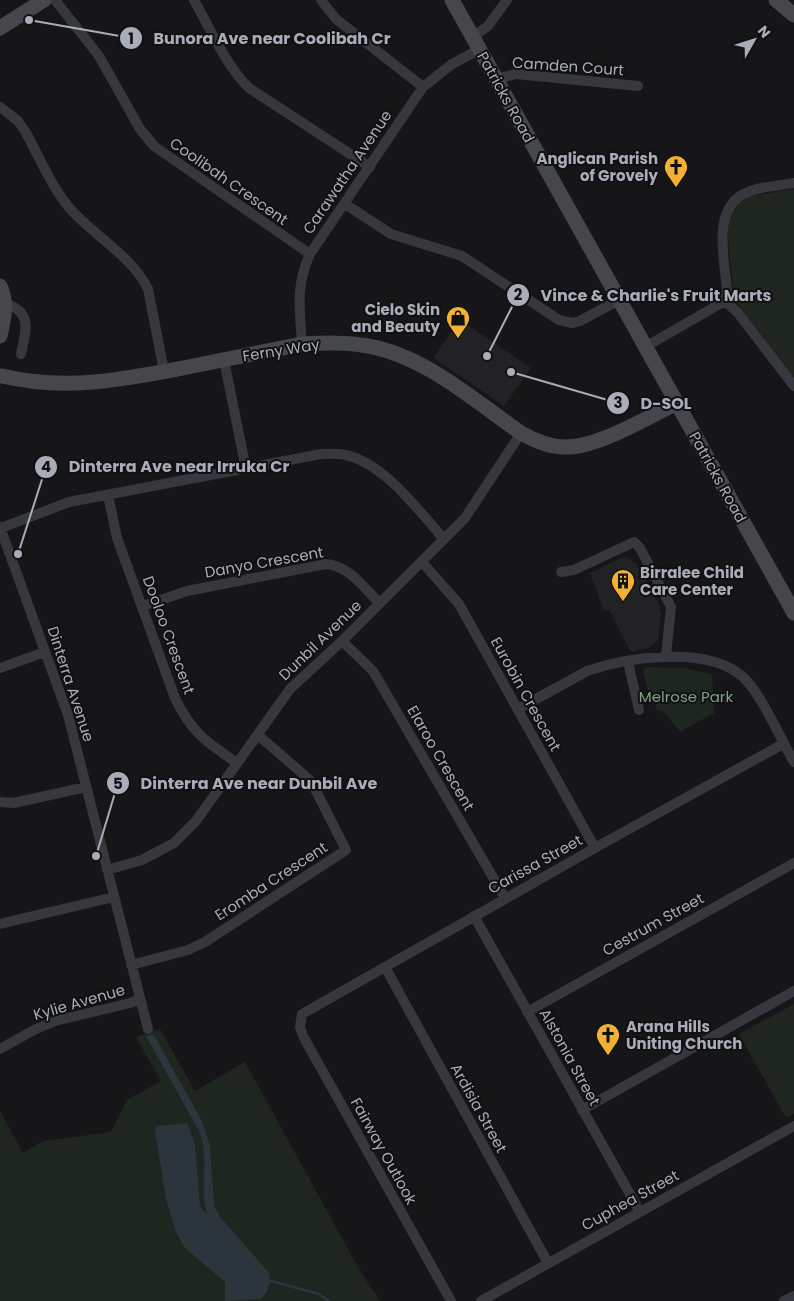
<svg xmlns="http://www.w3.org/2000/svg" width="794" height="1301" viewBox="0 0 794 1301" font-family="Poppins,sans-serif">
	<rect width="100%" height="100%" fill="#161618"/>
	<!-- built -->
	<path fill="#222225" d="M460,320l71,48 -27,38 -71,-48z
		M626,557l10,6 22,38 3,13 -3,26 -9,8 -18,4 -22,-42 -5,1 -14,-38 30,-15z"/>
	<!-- green -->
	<path fill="#1e261f" d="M794,189v189l-60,-79 -7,-70 3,-15 9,-11 11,-7z
		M646,667l38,1 28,6 2,39 -34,19 -15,-19 -8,-3 -4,-11 -4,-3 -6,-26z
		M794,1004v110l-8,4 -47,-84z
		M160,1029l35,62 50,-29 114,207 21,32h-380v-190l23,42 20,-12 68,-9 16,-32 34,-19 -25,-44z"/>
	<!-- water -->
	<path fill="#2c353c" d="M154,1035l49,88 7,23 4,60 7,12 48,55c2,11 0,18 -8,26l-36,2v-19l-40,-34 -9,-16 -10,-33 -11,-69 2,-4 30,-3 8,21 5,62 7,8c-8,-26 3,-57 -8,-83l-53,-95z"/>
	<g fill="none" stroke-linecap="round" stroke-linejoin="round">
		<!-- stream -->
		<path stroke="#2c353c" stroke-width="2.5" d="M271,1281l48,13 10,7"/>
		<!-- street -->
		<path stroke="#37383d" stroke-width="10" d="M55,0l44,56 41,73 14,17 156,108
			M194,0c17,30 31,64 55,88l121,79
			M321,0l15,19 87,68
			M473,37l15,-11 19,-26
			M496,79l20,-5 122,12
			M0,107l18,14 7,10c15,27 28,60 49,82 24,25 58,44 74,76l16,82
			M345,204l46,30 71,22 97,64 14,3 7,-2 39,-21
			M725,301l13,12 56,73
			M5,303c28,10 21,26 16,51
			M302,344c-2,-34 -7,-57 8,-90l113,-167 29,-23 28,-15
			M645,347l80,-46 2,-10c-2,-32 -17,-84 21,-99 14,-6 31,-6 46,-9
			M224,360l22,109
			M108,495l9,43 58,160c17,35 30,43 62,65
			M0,527l68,188 80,314
			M1,528l68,-26 252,-48c8,0 16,-1 24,1 38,7 74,56 99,84
			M422,562l37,42 136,244
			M561,572l13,-2 60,-28 6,6 31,59 -5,49
			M143,606l44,-15 139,-27c23,2 38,23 53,39
			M342,641l31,30 132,227
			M628,662l11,48
			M0,668l45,-16
			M518,709l69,-38c41,-14 121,-26 156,6 19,18 37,61 51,85
			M0,802l14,1 72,-16
			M107,870l35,-10 32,-17 22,-22 94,-132 52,-48 123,-123 56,-85
			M474,916l166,296
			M0,924l114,-27
			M131,965l57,-15 17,-8 141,-92 -35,-69 -53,-46
			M385,967l163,296
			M527,1012l267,-149
			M0,1049l34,-19 21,-9 75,-18 6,-2 3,-4
			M582,1110l212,-119
			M451,1301l-148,-265 -3,-9 2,-13 300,-170 181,-100
			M481,1301l313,-175
			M784,1301l10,-5"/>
		<!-- secondary -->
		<path stroke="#45474d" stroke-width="15" d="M452,0l342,613
			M776,0l18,15
			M0,28l44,-28
			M0,286c8,16 4,33 0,50
			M2,376c64,15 117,4 181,-8 40,-8 79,-16 119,-24 22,-1 44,-2 66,2 57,10 107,55 153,87 14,8 28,14 44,14 32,1 83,-30 112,-44"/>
	</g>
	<!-- icons -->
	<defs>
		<g id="church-pin" transform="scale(1.25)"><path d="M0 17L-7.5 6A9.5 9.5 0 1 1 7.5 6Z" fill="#f2b134" stroke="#111113"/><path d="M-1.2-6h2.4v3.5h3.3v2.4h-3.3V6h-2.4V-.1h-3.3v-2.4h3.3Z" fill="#111"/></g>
		<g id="shop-pin" transform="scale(1.25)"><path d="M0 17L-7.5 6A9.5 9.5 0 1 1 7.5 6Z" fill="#f2b134" stroke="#111113"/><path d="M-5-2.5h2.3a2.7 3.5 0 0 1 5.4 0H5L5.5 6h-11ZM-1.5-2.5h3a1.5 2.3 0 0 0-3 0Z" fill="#111"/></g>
		<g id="building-pin" transform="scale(1.25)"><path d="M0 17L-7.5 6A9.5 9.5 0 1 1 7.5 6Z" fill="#f2b134" stroke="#111113"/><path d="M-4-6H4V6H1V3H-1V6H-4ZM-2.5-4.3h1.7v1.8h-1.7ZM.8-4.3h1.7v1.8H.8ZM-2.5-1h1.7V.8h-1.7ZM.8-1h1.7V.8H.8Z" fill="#111"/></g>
	</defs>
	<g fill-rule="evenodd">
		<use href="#church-pin" x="676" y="167"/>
		<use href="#shop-pin" x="458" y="318"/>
		<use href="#building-pin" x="623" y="581"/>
		<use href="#church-pin" x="608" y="1035"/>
	</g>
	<g text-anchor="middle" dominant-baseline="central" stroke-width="4" stroke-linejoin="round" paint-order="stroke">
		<!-- street labels -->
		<g font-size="15" fill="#a8adb8" stroke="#111113">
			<text transform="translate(568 66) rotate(4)">Camden Court</text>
			<text transform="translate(506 97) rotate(61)">Patricks Road</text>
			<text transform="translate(347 172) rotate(-56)">Carawatha Avenue</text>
			<text transform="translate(229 181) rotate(35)">Coolibah Crescent</text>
			<text transform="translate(281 350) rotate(-9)">Ferny Way</text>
			<text transform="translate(718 477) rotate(61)">Patricks Road</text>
			<text transform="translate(264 562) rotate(-10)">Danyo Crescent</text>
			<text transform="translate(169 635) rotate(70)">Dooloo Crescent</text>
			<text transform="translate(320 640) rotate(-44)">Dunbil Avenue</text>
			<text transform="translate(71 684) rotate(72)">Dinterra Avenue</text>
			<text transform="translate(526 694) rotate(61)">Eurobin Crescent</text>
			<text transform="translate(441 758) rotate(60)">Elaroo Crescent</text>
			<text transform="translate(535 864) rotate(-29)">Carissa Street</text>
			<text transform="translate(271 881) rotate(-33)">Eromba Crescent</text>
			<text transform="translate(653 924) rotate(-29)">Cestrum Street</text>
			<text transform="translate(79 1002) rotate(-16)">Kylie Avenue</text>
			<text transform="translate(570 1057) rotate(61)">Alstonia Street</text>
			<text transform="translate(479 1108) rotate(61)">Ardisia Street</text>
			<text transform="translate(384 1151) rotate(61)">Fairway Outlook</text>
			<text transform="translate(630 1200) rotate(-29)">Cuphea Street</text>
		</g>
		<!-- poi labels -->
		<g font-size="15" font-weight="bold" fill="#a8adb8" stroke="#111113" text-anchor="end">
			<text x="658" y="158">Anglican Parish<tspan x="658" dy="17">of Grovely</tspan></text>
			<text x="440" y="309">Cielo Skin<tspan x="440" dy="17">and Beauty</tspan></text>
			<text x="640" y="572" text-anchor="start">Birralee Child<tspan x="640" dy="17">Care Center</tspan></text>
			<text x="626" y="1026" text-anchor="start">Arana Hills<tspan x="626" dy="17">Uniting Church</tspan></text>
		</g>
		<!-- park labels -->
		<g font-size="15" fill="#7fa381" stroke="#111113">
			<text x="686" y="696">Melrose Park</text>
		</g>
	</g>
	<!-- callouts -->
	<path fill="none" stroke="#a8adb8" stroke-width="2" d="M29 20L131 38M487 356L518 295M511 372L618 403M18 554L46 467M96 856L118 783"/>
	<g fill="#a8adb8" stroke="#111113" stroke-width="2">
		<circle cx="29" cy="20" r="5"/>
		<circle cx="487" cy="356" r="5"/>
		<circle cx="511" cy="372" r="5"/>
		<circle cx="18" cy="554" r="5"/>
		<circle cx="96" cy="856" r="5"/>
		<circle cx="131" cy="38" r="12"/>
		<circle cx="518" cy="295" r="12"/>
		<circle cx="618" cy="403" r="12"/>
		<circle cx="46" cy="467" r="12"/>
		<circle cx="118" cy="783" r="12"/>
	</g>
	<g font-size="15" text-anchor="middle" font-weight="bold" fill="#111">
		<text x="131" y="44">1</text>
		<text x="518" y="300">2</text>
		<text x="618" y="408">3</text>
		<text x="46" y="472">4</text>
		<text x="118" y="789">5</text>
	</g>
	<g font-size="16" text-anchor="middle" font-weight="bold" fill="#a8adb8" stroke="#111113" stroke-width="4" stroke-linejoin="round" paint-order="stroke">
		<text x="272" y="44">Bunora Ave near Coolibah Cr</text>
		<text x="656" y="301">Vince &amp; Charlie's Fruit Marts</text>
		<text x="666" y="409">D-SOL</text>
		<text x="179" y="472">Dinterra Ave near Irruka Cr</text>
		<text x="259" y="789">Dinterra Ave near Dunbil Ave</text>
	</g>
	<!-- north arrow -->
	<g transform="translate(754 40) rotate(51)" stroke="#111113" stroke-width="4" paint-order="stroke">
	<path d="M0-4L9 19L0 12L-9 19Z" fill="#a8adb8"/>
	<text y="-8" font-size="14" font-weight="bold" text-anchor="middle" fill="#a8adb8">N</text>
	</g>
</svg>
